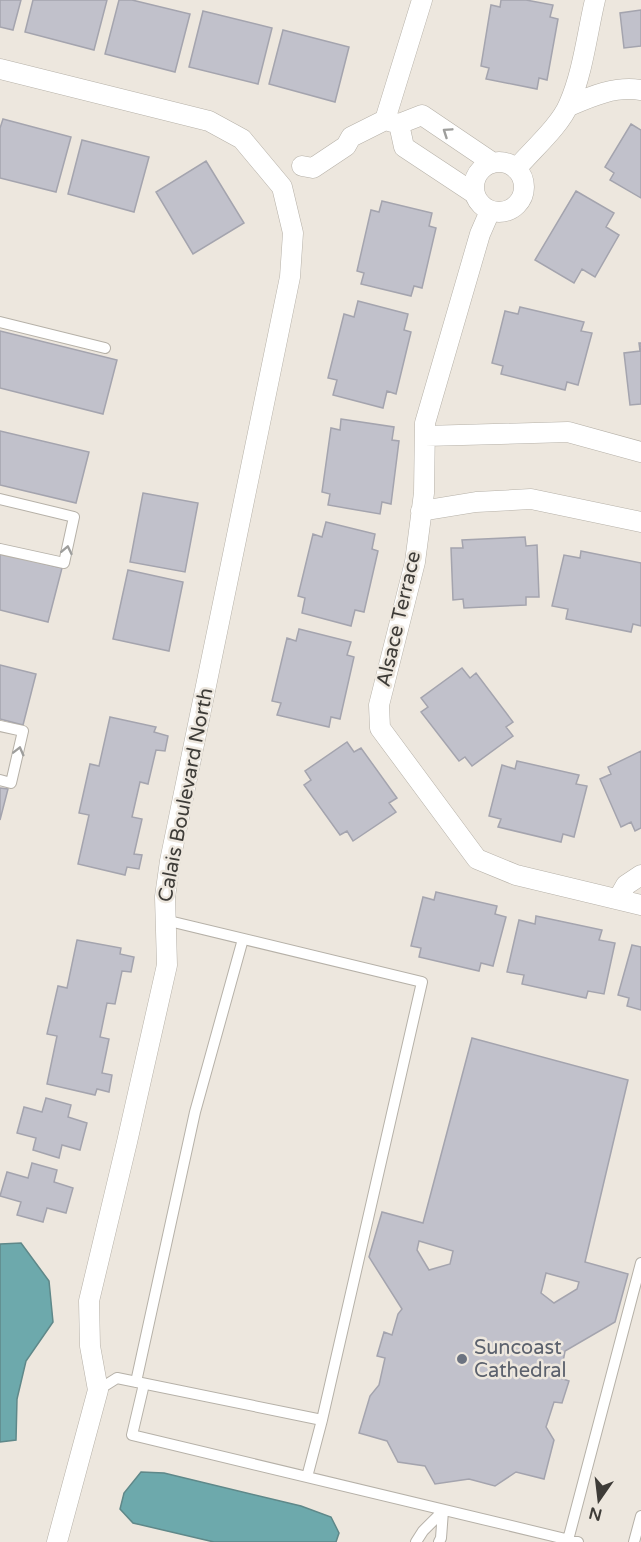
<svg xmlns="http://www.w3.org/2000/svg" width="641" height="1542" viewBox="0 0 641 1542" font-family="'Varela Round',sans-serif">
	<rect width="100%" height="100%" fill="#ede7de"/>
	<!-- water -->
	<path fill="#6da9ac" stroke="#5f8889" stroke-width="1.5" d="M21,1243l28,38 4,41 -27,39 -9,38 -1,41 -16,2v-198z
		M141,1472l23,1 137,33 30,11 8,16 -3,9h-122l-81,-19 -13,-14 4,-16z"/>
	<!-- building -->
	<path fill="#c1c1cb" stroke="#a4a4ae" stroke-width="1.5" fill-rule="evenodd" d="M0,0h21l-8,30 -13,-3z
		M33,0h74l-13,50 -69,-18z
		M119,0h13l58,14 -15,58 -70,-18z
		M501,0h25l27,5 -3,12 8,2 -11,61 -8,-2 -2,11 -51,-10 3,-11 -8,-2 10,-61 9,2z
		M641,10v36l-17,2 -4,-35z
		M203,11l69,17 -14,56 -69,-17z
		M283,30l66,17 -14,55 -66,-18z
		M3,119l68,18 -15,55 -56,-14v-50z
		M631,124l10,6v68l-31,-18 4,-7 -9,-6z
		M82,140l67,17 -15,55 -66,-18z
		M206,161l38,62 -51,31 -37,-62z
		M576,191l38,22 -8,14 13,8 -24,42 -13,-8 -8,14 -39,-23z
		M382,201l50,12 -3,13 7,2 -14,60 -8,-2 -3,10 -50,-12 3,-11 -7,-2 14,-61 8,2z
		M358,301l50,13 -4,16 7,2 -15,62 -9,-3 -4,17 -50,-13 4,-15 -9,-2 16,-64 10,3z
		M520,307l64,15 -3,9 11,2 -14,52 -11,-3 -2,8 -64,-16 2,-8 -11,-3 13,-52 13,3z
		M0,331l117,29 -14,54 -103,-26z
		M639,343h2v61l-11,1 -6,-52 16,-2z
		M341,419l53,8 -2,13 7,1 -8,63 -9,-2 -2,12 -52,-9 2,-11 -8,-2 9,-64 9,2z
		M0,431l89,21 -13,51 -76,-18z
		M143,493l55,10 -13,69 -55,-10z
		M326,522l49,12 -3,15 6,2 -14,61 -9,-2 -4,16 -49,-13 3,-15 -7,-2 15,-62 9,3z
		M525,537l1,9 11,-1 2,52h-13v8l-62,3 -1,-9 -10,1 -2,-52h12l-1,-8z
		M581,551l60,12v63l-8,-2 -2,8 -65,-13 2,-10 -16,-3 12,-51 16,3z
		M0,553l62,15 -14,54 -48,-12z
		M128,570l55,12 -14,69 -56,-12z
		M299,629l52,13 -4,13 7,2 -14,62 -9,-2 -2,10 -52,-12 4,-12 -9,-2 15,-63 9,3z
		M0,665l36,9 -13,51 -23,-6z
		M462,668l8,10 6,-5 37,49 -7,5 7,9 -41,30 -7,-9 -6,4 -38,-49 7,-5 -7,-9z
		M110,717l46,10 -2,5 14,4 -3,15 -9,-1 -8,34 -8,-2 -8,35 10,2 -8,35 8,1 -3,14 -12,-2 -2,8 -47,-11 11,-49 -10,-2 11,-49 9,2z
		M347,742l7,10 7,-4 36,50 -8,5 7,9 -43,29 -6,-10 -7,4 -36,-50 7,-5 -6,-9z
		M641,751v77l-6,3 -4,-9 -10,5 -21,-48 11,-5 -3,-7z
		M517,761l62,14 -3,9 11,2 -13,51 -11,-3 -2,8 -63,-15 3,-8 -12,-3 13,-51 13,4z
		M0,788l8,1 -8,31z
		M436,892l61,14 -2,8 11,3 -13,49 -12,-3 -2,8 -60,-14 2,-9 -10,-2 12,-49 11,3z
		M536,916l66,14 -3,10 16,3 -11,51 -16,-3 -2,7 -64,-14 2,-9 -17,-3 12,-52 16,4z
		M77,940l44,8 -1,6 14,3 -3,15 -9,-1 -7,33 -8,-1 -7,34 9,2 -7,34 10,2 -3,17 -12,-3 -2,6 -48,-11 10,-48 -10,-2 11,-48 9,2z
		M632,945l9,2v63l-14,-4 2,-8 -11,-3z
		M472,1038l156,42 -43,182 43,12 -13,48 -50,29 -5,27 9,3 -7,22 -8,-1 -8,25 8,13 -10,39 -28,-7 -21,14 -26,-7 -34,5 -10,-18 -27,-4 -11,-21 -28,-8 11,-37 9,-11 6,-27 -8,-2 7,-24 8,3 6,-21 4,-5 -33,-52 13,-45 41,11zM419,1241l34,10 -3,13 -21,6 -12,-20zM546,1273l33,9 -2,7 -23,14 -13,-10z
		M46,1098l25,7 -3,12 19,6 -7,27 -18,-5 -3,13 -26,-8 3,-12 -19,-5 7,-26 18,5z
		M32,1163l25,7 -3,12 19,6 -7,25 -19,-5 -4,14 -26,-7 4,-13 -21,-6 7,-24 21,6z"/>
	<g fill="none" stroke-linecap="round" stroke-linejoin="round">
		<!-- service casing -->
		<g stroke="#b6b1a8" stroke-width="12">
			<path id="service" d="M0,322l105,26
				M0,499l74,18 -10,46 -64,-14
				M0,726l23,5 -12,52 -11,-3
				M136,1382l59,-270 48,-173
				M144,1384l-12,51 446,107
				M98,1390l19,-12 205,42 100,-438 -257,-62
				M307,1477l15,-57
				M568,1540l73,-277
				M416,1542l7,-11 20,-20 -2,27 -2,4
				M634,1542l7,-26"/>
		</g>
		<!-- minor casing -->
		<g stroke="#b6b1a8" stroke-width="21">
			<path id="minor" d="M0,69l209,52 33,18 40,48 11,46 -3,44 -120,584 -5,36 2,68 -40,177 -38,159 1,45 8,44 -41,152
				M569,106c23,-10 46,-20 72,-16
				M385,120l37,-120
				M399,124l5,23 71,47
				M474 187a25 25 0 1 1 50 0a25 25 0 1 1-50 0Z
				M302,166l11,2 33,-22 5,-9 34,-17 14,4 23,-9 71,48
				M516,169c16,-19 44,-43 53,-65 14,-32 18,-70 26,-104
				M490,211l-10,23 -55,189 -1,70 -9,69 -36,143 1,23 97,131 39,16 125,30
				M425,436l143,-4 73,20
				M421,511l55,-9 55,-3 110,23
				M618,899l8,-14 15,-10"/>
		</g>
		<!-- service -->
		<use href="#service" stroke="#fff" stroke-width="10"/>
		<!-- minor -->
		<use href="#minor" stroke="#fff" stroke-width="20"/>
	</g>
	<!-- one-way arrows -->
	<defs><path id="oneway-chevron" d="M-2-3.5L2.5 0L-2 3.5" fill="none" stroke-width="1.6" stroke-linecap="round" stroke-linejoin="round" transform="scale(1.5)"/></defs>
	<g stroke="#9e9e9c">
		<use href="#oneway-chevron" transform="translate(447 132) rotate(-146)"/>
		<use href="#oneway-chevron" transform="translate(67 550) rotate(-78)"/>
		<use href="#oneway-chevron" transform="translate(19 751) rotate(-76)"/>
	</g>
	<!-- markers -->
	<circle fill="#6b7280" stroke="#ede7de" stroke-width="2" cx="462" cy="1359" r="6"/>
	<g text-anchor="middle" dominant-baseline="central" stroke-width="5" stroke-linejoin="round" paint-order="stroke">
		<!-- street labels -->
		<g font-size="20" fill="#3e3c38" stroke="#ede7de">
			<text transform="translate(399 619) rotate(-77)">Alsace Terrace</text>
			<text transform="translate(186 795) rotate(-79)">Calais Boulevard North</text>
		</g>
		<!-- worship labels -->
		<g font-size="20" fill="#5b616d" stroke="#ede7de" text-anchor="start">
			<text x="474" y="1348">Suncoast<tspan x="474" dy="23">Cathedral</tspan></text>
		</g>
	</g>
	<!-- north arrow -->
	<g transform="translate(599 1500) rotate(194)" stroke="#ede7de" stroke-width="4.5" paint-order="stroke">
	<path d="M0-4.5L10 22L0 15L-10 22Z" fill="#3e3c38"/>
	<text y="-9" font-size="16" font-weight="bold" text-anchor="middle" fill="#3e3c38">N</text>
	</g>
</svg>
